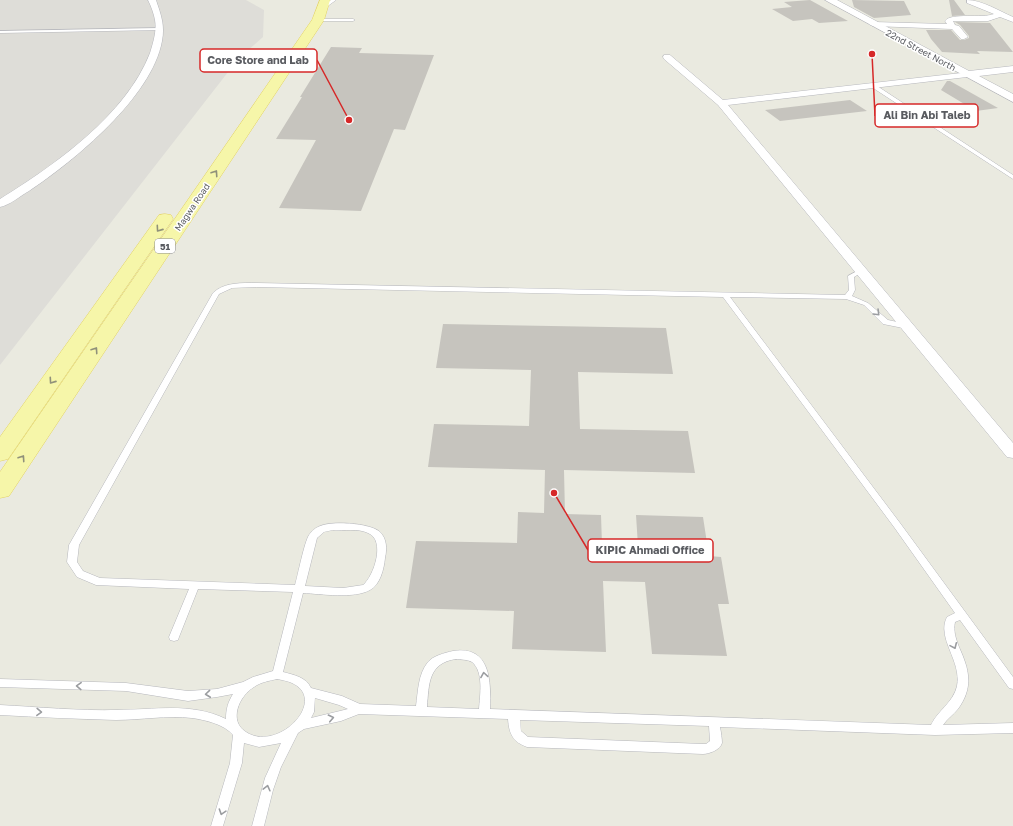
<svg xmlns="http://www.w3.org/2000/svg" width="1013" height="826" viewBox="0 0 1013 826" font-family="'Golos Text',sans-serif">
	<rect width="100%" height="100%" fill="#eaeae0"/>
	<!-- industrial -->
	<path fill="#deddd8" d="M0,0h246l18,10 -1,27 -24,21 -239,307z"/>
	<!-- building -->
	<path fill="#c6c4be" d="M810,0l38,21 -29,2 -7,-4 -19,2 -21,-12 20,-2 -8,-5z
		M852,0l52,1 7,14 -37,3 -20,-11z
		M949,0h5l11,15 -13,1z
		M955,22l35,1 23,29 -36,-1 3,3 -38,-2 -11,-13 -5,-9h25l9,10h4l5,-2v-2l-9,-11z
		M331,47l31,1 -3,5 75,2 -29,75 -11,-1 -33,82 -82,-3 37,-68 -40,-1 26,-42h-2z
		M947,81h3l48,27 -22,3 -35,-21z
		M850,100l17,11 -87,10 -15,-11z
		M443,324l223,4 7,46 -95,-2 2,57 108,2 7,42 -131,-3 1,44 36,1 1,30 36,1 -2,-31 67,2 6,39 12,1 8,47h-11l9,52 -75,-2 -7,-72 -42,-1 3,71 -94,-3 2,-38 -108,-3 10,-67 101,2 1,-31 26,1 1,-43 -117,-3 6,-43 95,2 2,-56 -95,-2z"/>
	<g fill="none" stroke-linecap="round" stroke-linejoin="round">
		<!-- service casing -->
		<g stroke="#b6b7bc" stroke-width="1">
			<path id="service" d="M331,0h5l-11,8h-2v-2z
				M318,19h35l2,1 -2,1h-36z
				M161,28l-1,2 -160,3v-2z
				M870,84h4l139,91v4l-143,-93z
				M861,269l3,2 -10,6 1,13 -3,6 16,7 20,17 23,5 1,2 -1,2h-3l-25,-5 -19,-19 -18,-6 -116,-2 170,226 113,154v12l-4,-1 -49,-68 -5,2c-2,9 1,17 4,25 10,22 15,40 -1,62 -5,6 -11,10 -15,16l70,-2v10l-78,2 -215,-8c1,5 2,12 2,16 -2,7 -13,11 -19,11l-176,-7c-14,-5 -18,-13 -19,-28l-149,-5 -18,7 -37,8 -6,4 -17,34 -8,23 -9,36h-12l13,-48 16,-35 -22,4 -15,-4 -2,20 -19,63h-12l19,-63 3,-28c-9,-11 -28,-15 -41,-17 -25,-3 -51,2 -76,2 -39,-1 -78,-3 -116,-5v-10c39,2 78,6 117,5 37,0 74,-8 109,9 0,-10 2,-17 7,-25l-16,3 -29,4 -62,-10 -126,-4v-8l126,4 62,8 29,-2 26,-7 10,-5 20,-6 20,-79 -95,-3 -19,48 -1,3 -4,1 -4,-1 -1,-3 20,-48 -93,-4 -19,-8 -10,-15 2,-17 144,-252c11,-11 29,-10 44,-10l588,12 4,-5 -1,-14zM257,287l466,10 171,230 61,86 -8,4c-11,21 15,44 10,69 -4,17 -19,24 -26,39l-441,-16c1,-27 1,-64 -37,-58 -9,2 -20,5 -25,11 -10,12 -10,30 -12,44l-56,-2 -18,-8 -31,-8c-5,-11 -17,-13 -28,-16l20,-79c18,1 51,6 67,-3 10,-5 14,-21 15,-32 2,-9 2,-19 -5,-26 -9,-9 -51,-12 -62,-5 -3,1 -7,5 -9,8 -5,8 -11,40 -14,50l-195,-7 -17,-7 -6,-9 2,-17 140,-251 13,-6zM333,530c11,1 25,-2 35,3 18,7 6,43 -5,52l-20,3 -38,-2 12,-48 7,-6zM456,659c5,1 11,0 16,3 12,10 8,33 7,47l-52,-2c2,-23 1,-44 29,-48zM277,679c5,1 11,2 15,4 37,17 -14,70 -46,49 -18,-11 -7,-36 8,-45 7,-5 15,-6 23,-8zM315,698l24,7 9,4 -8,2 -29,7 3,-6zM520,720l189,6 1,15 -4,3h-3l-175,-7 -7,-6z"/>
		</g>
		<!-- minor casing -->
		<g stroke="#b6b7bc" stroke-width="1">
			<path id="minor" d="M148,0h8c5,15 9,25 6,41 -10,56 -88,120 -133,150 -9,5 -19,14 -29,16v-8c55,-34 126,-84 150,-146 3,-10 7,-22 5,-33 -1,-6 -4,-14 -7,-20z
				M967,0c15,0 32,11 46,17v5l-13,-5 -12,4h-35l2,4 4,1 9,11 -4,2h-3l-9,-10 -79,-3 -4,-2 4,-2 74,2 -2,-3c7,-9 36,-2 49,-7l-27,-11z
				M664,55h6l53,45 247,-28 1,2 -4,3 -239,28 285,338v15l-6,-1 -289,-352 -54,-46 -1,-2z"/>
		</g>
		<!-- tertiary casing -->
		<g stroke="#b6b7bc" stroke-width="1">
			<path id="tertiary" d="M825,0h12l132,71 44,-5v6l-34,4 34,18v8z"/>
		</g>
		<!-- primary casing -->
		<g stroke="#e3d261" stroke-width="1">
			<path id="primary" d="M320,0h10l-6,20 -315,476 -9,2v-26l312,-452z
				M165,214l6,1 2,4 -165,240 -8,2v-24l159,-222z"/>
		</g>
		<!-- service -->
		<use href="#service" fill="#fff" fill-rule="evenodd"/>
		<!-- minor -->
		<use href="#minor" fill="#fff" fill-rule="evenodd"/>
		<!-- tertiary -->
		<use href="#tertiary" fill="#fff" fill-rule="evenodd"/>
		<!-- primary -->
		<use href="#primary" fill="#f6f6a9" fill-rule="evenodd"/>
	</g>
	<!-- one-way arrows -->
	<defs><path id="oneway-chevron" d="M-2-3.5L2.5 0L-2 3.5" fill="none" stroke-width="1.6" stroke-linecap="round" stroke-linejoin="round"/></defs>
	<g stroke="#90917a">
		<use href="#oneway-chevron" transform="translate(215 173) rotate(-56)"/>
		<use href="#oneway-chevron" transform="translate(159 229) rotate(125)"/>
		<use href="#oneway-chevron" transform="translate(95 350) rotate(-56)"/>
		<use href="#oneway-chevron" transform="translate(52 381) rotate(125)"/>
		<use href="#oneway-chevron" transform="translate(22 458) rotate(-56)"/>
	</g>
	<g stroke="#9b9da0">
		<use href="#oneway-chevron" transform="translate(877 313) rotate(45)"/>
		<use href="#oneway-chevron" transform="translate(954 646) rotate(66)"/>
		<use href="#oneway-chevron" transform="translate(484 675) rotate(-99)"/>
		<use href="#oneway-chevron" transform="translate(79 686) rotate(-178)"/>
		<use href="#oneway-chevron" transform="translate(208 694) rotate(174)"/>
		<use href="#oneway-chevron" transform="translate(39 712) rotate(2)"/>
		<use href="#oneway-chevron" transform="translate(331 718) rotate(-12)"/>
		<use href="#oneway-chevron" transform="translate(267 788) rotate(-76)"/>
		<use href="#oneway-chevron" transform="translate(222 812) rotate(108)"/>
	</g>
	<g text-anchor="middle" dominant-baseline="central" stroke-width="3" stroke-linejoin="round" paint-order="stroke">
		<!-- far-street labels -->
		<g font-size="9" fill="#595b60" stroke="#fff">
			<text transform="translate(921 50) rotate(28)">22nd Street North</text>
			<text transform="translate(192 207) rotate(-56)">Magwa Road</text>
		</g>
		<!-- shield labels -->
		<rect fill="#fff" stroke="#8b8c90" stroke-width="1" x="155" y="239" width="20" height="14" rx="3"/>
		<g font-size="9" font-weight="bold" fill="#595b60">
			<text x="165" y="246">51</text>
		</g>
	</g>
	<!-- callouts -->
	<path fill="none" stroke="#d62828" stroke-width="1.5" d="M349 120L317 60M872 54L875 116M554 493L588 550"/>
	<g fill="#d62828" stroke="#fff" stroke-width="1.5">
		<circle cx="349" cy="120" r="4"/>
		<circle cx="872" cy="54" r="4"/>
		<circle cx="554" cy="493" r="4"/>
	</g>
	<g fill="#fff" stroke="#d62828" stroke-width="1.5">
		<rect x="200" y="49" width="117" height="23" rx="4"/>
		<rect x="875" y="104" width="103" height="23" rx="4"/>
		<rect x="588" y="539" width="125" height="23" rx="4"/>
	</g>
	<g font-size="11" text-anchor="middle" font-weight="bold" fill="#595b60">
		<text x="258" y="64">Core Store and Lab</text>
		<text x="927" y="119">Ali Bin Abi Taleb</text>
		<text x="650" y="554">KIPIC Ahmadi Office</text>
	</g>
</svg>
